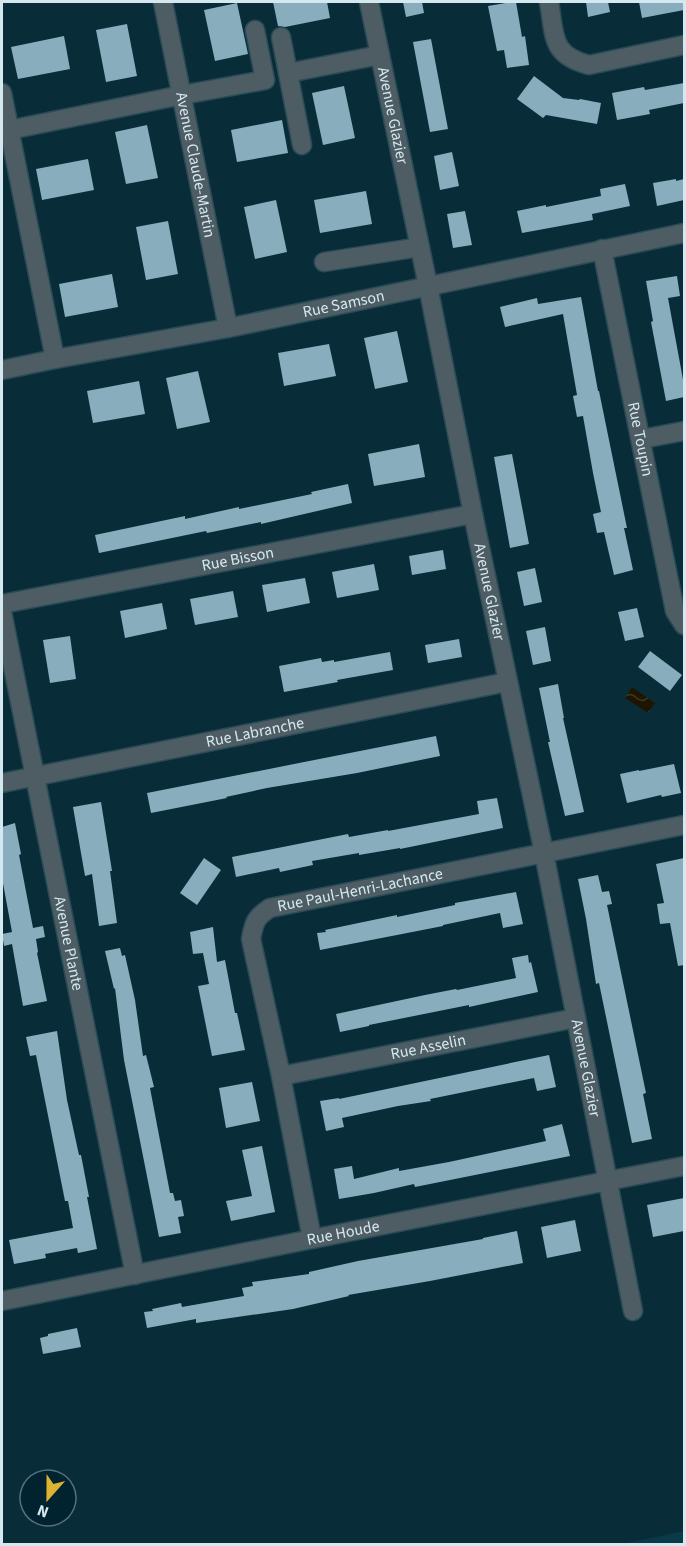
<svg xmlns="http://www.w3.org/2000/svg" width="686" height="1546" viewBox="0 0 686 1546" font-family="'Source Sans 3',sans-serif">
	<defs>
		<pattern id="water-waves" width="16" height="10" patternUnits="userSpaceOnUse" patternTransform="scale(1.5)"><rect width="16" height="10" fill="#1e1500"/><path d="M0 5q4-4 8 0t8 0" fill="none" stroke="#3e3726"/></pattern>
	</defs>
	<rect width="100%" height="100%" fill="#082d39"/>
	<!-- built -->
	<path fill="#083a48" d="M684,1531v13h-62z"/>
	<!-- water -->
	<path fill="url(#water-waves)" d="M632,687l23,16 -7,10 -23,-15z"/>
	<!-- building -->
	<path fill="#88adbc" d="M273,2h54l3,16 -45,9 -7,-1z
		M403,2h19l2,11 -18,4z
		M512,2h4l6,35 3,-1 4,29 -22,3 -3,-18 -7,1 -9,-45z
		M586,2h22l2,10 -22,5z
		M639,2h45v8l-42,8z
		M237,3l11,51 -33,7 -11,-51z
		M127,24l10,52 -31,6 -10,-52z
		M64,36l6,33 -52,10 -7,-32z
		M431,39l17,90 -18,3 -17,-90z
		M534,76l29,22 16,2 1,-1 21,4 -4,21 -51,-9 -3,3 -26,-19z
		M684,83v20l-35,7 1,4 -33,6 -5,-27 32,-6 1,3z
		M344,86l11,52 -32,7 -11,-52z
		M282,120l6,33 -51,9 -6,-32z
		M147,125l11,53 -32,6 -11,-52z
		M452,152l7,34 -19,4 -6,-34z
		M88,159l6,31 -52,10 -6,-31z
		M676,179v2l8,-2v21l-27,6 -4,-23z
		M625,184l5,22 -38,8 1,6 -71,13 -5,-22 29,-6v2l55,-11 -1,-7z
		M366,191l6,33 -52,9 -6,-33z
		M276,200l11,52 -32,7 -11,-52z
		M465,211l7,34 -19,3 -6,-34z
		M168,221l10,53 -32,6 -10,-53z
		M112,274l6,33 -53,10 -6,-33z
		M677,276l3,20 -12,2 16,87v12l-18,4 -15,-79 2,-1 -7,-40z
		M581,297l17,94h1l28,137h-3l9,42 -19,5 -10,-43 -7,1 -4,-19 8,-2 -8,-39 -10,-57 -6,1 -4,-21 4,-1 -14,-81 -58,13 -5,-20 37,-9 1,6z
		M397,331l11,51 -33,7 -11,-51z
		M329,344l7,32 -52,10 -6,-33z
		M198,371l12,51 -33,7 -11,-51z
		M139,381l6,33 -52,9 -6,-32z
		M419,444l6,33 -51,9 -6,-32z
		M512,454l17,90 -19,4 -16,-91z
		M348,484l4,19 -91,21v-2l-54,11 -1,-2 -107,22 -4,-18 90,-19v3l54,-12v2l73,-15 -1,-2z
		M443,550l3,19 -34,6 -3,-19z
		M374,564l5,26 -42,8 -5,-26z
		M535,568l7,34 -18,4 -7,-34z
		M305,578l5,25 -43,9 -5,-27z
		M233,591l5,26 -43,8 -5,-26z
		M162,603l5,26 -42,9 -5,-27z
		M637,608l7,29 -19,4 -7,-29z
		M545,627l6,34 -18,4 -7,-34z
		M70,636l6,43 -26,4 -7,-43z
		M459,639l3,18 -34,6 -3,-18z
		M650,651l32,24 -12,16 -32,-24z
		M390,652l3,18 -56,10 1,2 -54,10 -5,-26 42,-8 1,4 12,-2v2z
		M558,684l6,34h-1l21,94 -19,4 -17,-74h2l-11,-54z
		M436,736l4,20 -83,17 -90,15 -41,9 1,1 -76,15 -4,-20z
		M674,764l7,29 -19,4 -1,-2 -34,8 -7,-29 19,-4v1z
		M497,798l6,30 -103,21v-1l-41,7v-2l-47,8 1,4 -33,7 -1,-4 -43,9 -4,-20 116,-23 1,3 39,-7v1l91,-17 -2,-13z
		M101,802l11,69h-2l7,52 -18,3 -7,-52 -7,2 -12,-69z
		M15,823l6,31 -2,1 14,73 10,-2 2,11 -9,2 2,13 -1,1 10,48 -24,5 -11,-62 -8,2 -2,-12 10,-2 -10,-54v-51z
		M204,858l17,12 -24,35 -17,-12z
		M684,858v107l-6,1 -8,-43 -10,1 -3,-20 7,-1 -8,-39z
		M598,875l4,17 7,-1 3,13 -5,1 39,188 -3,1 9,45 -20,4 -33,-160 -3,1 -10,-65 -8,-40z
		M516,892l7,32 -20,4 -3,-15 -57,12v1l-123,24 -3,-17 9,-1 -1,-2 72,-15v2l58,-12v-2z
		M213,927l4,35 8,-2 10,53h2l8,37 -33,6 -14,-70 11,-2 -6,-31 -10,1 -3,-22z
		M120,948l2,8 3,-1 10,45 8,56 3,-1 8,32 -4,1 20,105h3l2,8 6,-1 3,16 -6,1 3,16 -22,4 -35,-177 -9,-72 -1,1 -9,-38z
		M528,955l1,8 2,-1 7,30 -69,15v-2l-100,20v1l-29,6 -4,-18 89,-19 31,-6 1,1 59,-12 -4,-20z
		M57,1031l10,69 12,55h2l8,42h-2l10,52 -19,4 -1,-5 -32,6 1,4 -32,6 -5,-24 64,-12 -5,-27h-3l-29,-146 -6,1 -4,-19z
		M549,1055l7,32 -19,4 -3,-13 -104,21 1,2 -33,5 -56,12 2,9 -18,4 -6,-30 19,-3v1z
		M252,1082l8,39 -34,7 -7,-40z
		M562,1124l8,32 -155,31 -1,-3 -40,9 -35,6 -5,-30 18,-3 2,13 45,-11v3l50,-9 97,-21 -3,-12z
		M262,1146l13,66 -44,9 -5,-20 26,-5 -10,-46z
		M684,1198v33l-31,6 -6,-32z
		M575,1220l6,31 -34,7 -6,-31z
		M517,1231l6,32 -93,18 -82,14 1,1 -56,13 -97,14v-4l-49,9 -3,-16 9,-1 -1,-2 29,-6 1,4 62,-11 -2,-8 11,-2 -1,-4 57,-8v-2l49,-11 125,-22v-1z
		M77,1328l4,19 -38,7 -3,-16 8,-2v-2z"/>
	<g fill="none" stroke-linecap="round" stroke-linejoin="round">
		<!-- minor casing -->
		<g stroke="#294b56" stroke-width="21">
			<g id="minor">
				<path id="s1" d="M163,2l65,326"/>
				<path id="s2" d="M369,2l59,284 45,228 71,339 89,458"/>
				<path d="M549,2c6,33 1,53 40,63l95,-20"/>
				<path d="M281,37l21,108"/>
				<path d="M288,73l92,-18"/>
				<path d="M2,93l53,266"/>
				<path d="M9,130l173,-35 83,-15 -10,-50"/>
				<path id="s3" d="M602,249l73,362 9,14"/>
				<path d="M324,262l96,-15"/>
				<path id="s4" d="M2,370l53,-11 173,-31 456,-95"/>
				<path d="M642,439l42,-8"/>
				<path id="s5" d="M2,604l471,-90"/>
				<path id="s6" d="M2,612l133,663"/>
				<path id="s7" d="M2,783l505,-101"/>
				<path id="s8" d="M281,1076l295,-58"/>
				<path id="s9" d="M312,1239l-31,-163 -30,-137c3,-17 5,-22 19,-31l414,-83"/>
				<path id="s10" d="M2,1301l310,-62 372,-73"/>
			</g>
		</g>
		<!-- minor -->
		<use href="#minor" stroke="#4e5d63" stroke-width="18"/>
	</g>
	<g text-anchor="middle" dominant-baseline="central" stroke-width="6" stroke-linejoin="round" paint-order="stroke">
		<!-- street labels -->
		<g font-size="16" fill="#d5e8ef" stroke="#00232f">
			<text stroke="none"><textPath href="#s2" startOffset="116">Avenue Glazier</textPath></text>
			<text stroke="none"><textPath href="#s1" startOffset="166">Avenue Claude-Martin</textPath></text>
			<text stroke="none"><textPath href="#s4" startOffset="348">Rue Samson</textPath></text>
			<text stroke="none"><textPath href="#s3" startOffset="194">Rue Toupin</textPath></text>
			<text stroke="none"><textPath href="#s5" startOffset="240">Rue Bisson</textPath></text>
			<text stroke="none"><textPath href="#s2" startOffset="602">Avenue Glazier</textPath></text>
			<text stroke="none"><textPath href="#s7" startOffset="258">Rue Labranche</textPath></text>
			<text stroke="none"><textPath href="#s9" startOffset="436">Rue Paul-Henri-Lachance</textPath></text>
			<text stroke="none"><textPath href="#s6" startOffset="338">Avenue Plante</textPath></text>
			<text stroke="none"><textPath href="#s8" startOffset="150">Rue Asselin</textPath></text>
			<text stroke="none"><textPath href="#s2" startOffset="1088">Avenue Glazier</textPath></text>
			<text stroke="none"><textPath href="#s10" startOffset="348">Rue Houde</textPath></text>
		</g>
	</g>
	<!-- border -->
	<rect width="686" height="1546" fill="none" stroke="#d5e8ef" stroke-width="6"/>
	<!-- north arrow -->
	<g transform="translate(48 1498) rotate(201)"><circle r="28" fill="#00232f" stroke="#55727c" stroke-width="1.5"/>
	<path d="M0-4.5L10 22L0 15L-10 22Z" fill="#dcb233"/>
	<text y="-9" font-size="16" font-weight="bold" text-anchor="middle" fill="#d5e8ef">N</text>
	</g>
</svg>
